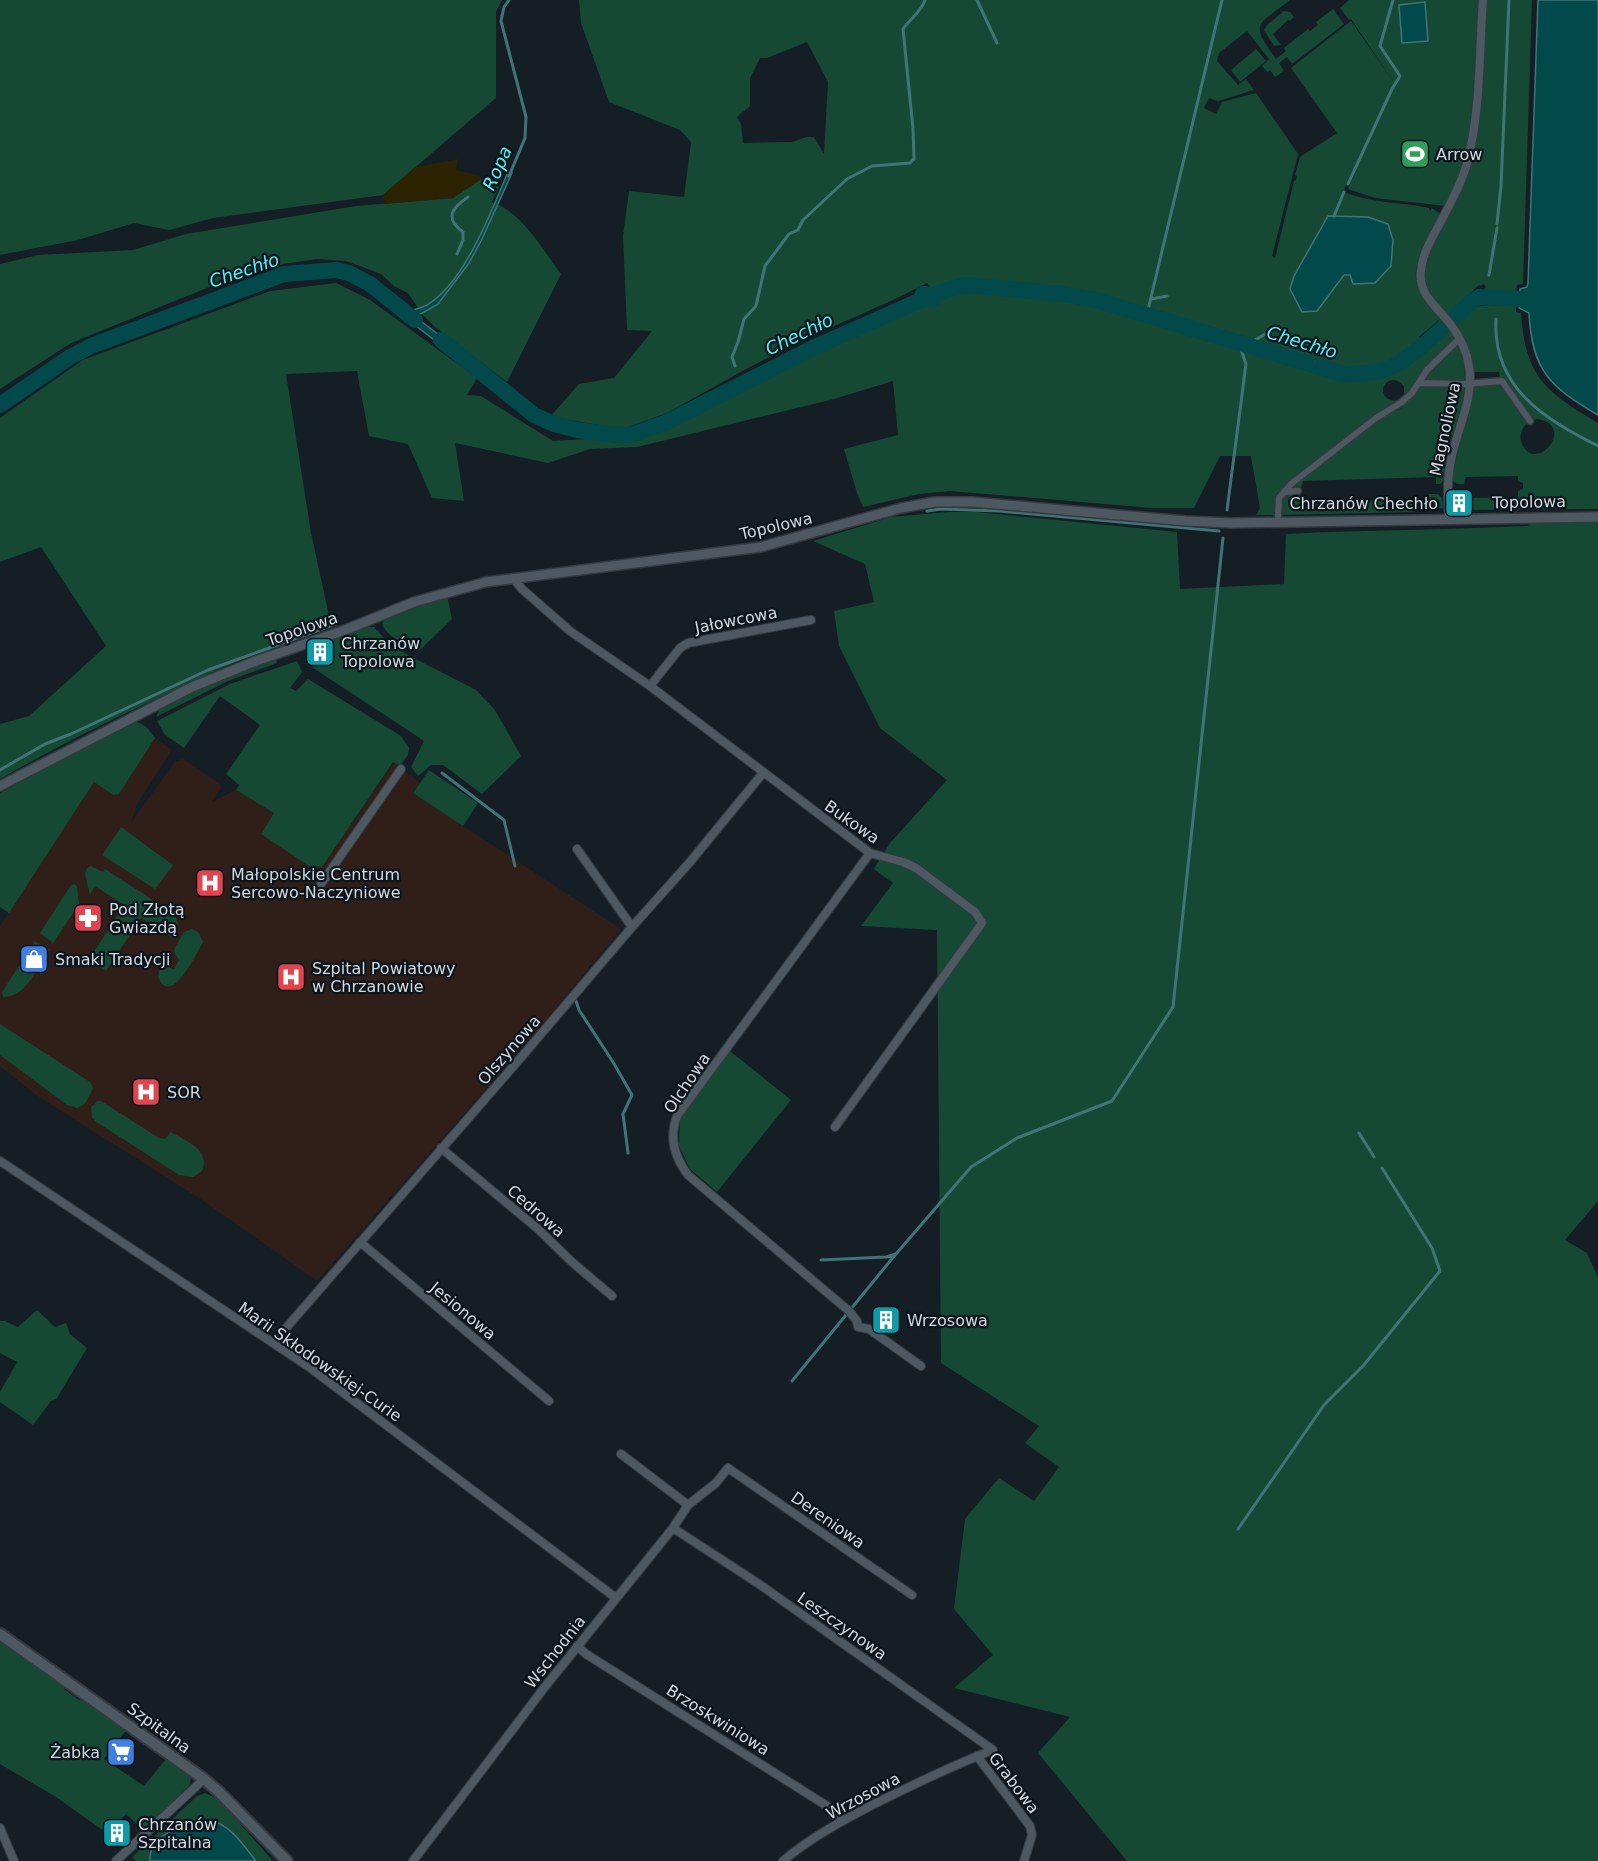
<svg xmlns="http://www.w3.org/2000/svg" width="1598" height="1861" viewBox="0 0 1598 1861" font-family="'DejaVu Sans',sans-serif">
	<rect width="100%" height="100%" fill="#151e25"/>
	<!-- medical -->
	<path fill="#301e19" d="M155,738l17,12 -35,54 -5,17 43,-59 8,-3 37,25 1,4 -9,14 24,-12 38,23 -13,22 61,32 72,-105 26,21 -7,10 208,136 -79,96 -225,256 -115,-81 -166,-105 -36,-29v-140l94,-144 19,13 6,-1z"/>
	<!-- green -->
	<path fill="#154934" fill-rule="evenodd" d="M0,0h502l-6,12v86l-113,97 -170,23 -44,12 -35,-7 -56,17 -78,15z
		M579,0h711c-33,26 -41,22 -14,59l10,-8 -2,-3 24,-19 2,2 8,-6 -2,-3 17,-13 11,15 -52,40 -5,-7 -8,6 5,8 -9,6 -5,-7 -3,2 -5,-6 7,-7 -22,-28 -28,22 -2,8 21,24 8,-6 8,11 -36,11 -9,-3 -5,10 12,6 6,-12 34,-9 42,61 -26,102 3,2 19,-77 2,-1 1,-4 -2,-1 5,-18 37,-24 -46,-65 60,-47 44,63 -44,-65 -2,1 -9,-12 9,-8h130l-6,96 -5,47 -11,37 -12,26 -70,-8 -27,-9 46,-104 -3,3 -48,104c28,11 57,10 86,16l1,3 2,-3 9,6c-23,45 -43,64 0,104l-22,19 2,3c-24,25 -38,30 -73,32l-255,-76 -53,-8 -73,-6 -14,2 -21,8 -5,-9 -36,18 -84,37 -61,31 -79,44 -44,16 -73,-12 29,-33 35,-6 38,-47 -25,-1 -4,-94 6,-45 55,6 7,-55 -11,-12 -71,-28 -28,-79zM807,42l21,40 -4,72 -10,-17h-8l-13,5 -50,1 -2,-19 -4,-7 13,-11v-28l10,-20h7zM1393,240l-2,26 -16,17 -31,-8z
		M1487,0h45l-9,284 -6,1 -1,10h-6l-11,-5 -13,2 -2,-3 2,-2 -2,-3 -3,2 -2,-1 -32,30c-9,-10 -20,-19 -22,-34 -3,-30 37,-85 47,-118 4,-14 5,-30 7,-45 4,-39 5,-79 8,-118z
		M1284,11l6,1 4,5 -4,4 -2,-1 -15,14 8,11 -7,1 -10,-16 4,-6z
		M1256,49l10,12 -26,21 -9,-12z
		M481,179l7,6 11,2 -7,15c31,11 50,47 69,72l-54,108 -72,-55 -13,-13 -14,-21 -14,-7 -13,-12 -35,-13 -29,-2 -33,5 -60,17 -153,62 -71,46v-125l38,-9 95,-5 53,-16 170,-28 97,-8z
		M336,283l34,17 107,78 -10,17 14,1 72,45 87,-5 31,-12 137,-69 86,-39 56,-25 17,-4 34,3 76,10 259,75c39,4 60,-3 89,-29l6,2 19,-19 5,10 -48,56 -3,-2v-7c-17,-19 -33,13 -8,15l1,3 -28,16 -83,65 -8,11 -2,18 -2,1h-18l4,-7 -9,-52h-31l-26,52h-42l-202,-17 -31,3 -56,13 -6,-14 -13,-44 54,-14 -5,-54 -59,18 -197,48 -47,2 -42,14 -93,-20 9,58 -32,-3 -24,-54 -39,-8 -12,-65 -71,3 25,159 20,92 -61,21 1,4c-35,10 -69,27 -102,43 -57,26 -115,55 -169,86v-55l29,-8 77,-70 -65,-99 -41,15v-144l83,-58 187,-69z
		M1516,303v9l5,1c4,64 25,79 77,110v86l-142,1c-3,-5 -4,-13 1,-16l9,-1v5l52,-1v-6l5,-2v-6l-5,-2v-5l-52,1 -2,7h-7l-4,-3 -1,-5 22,-90 34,-2 -5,-6 -3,-1 -1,-5h-25l-4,-20 -17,-29 21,-16 15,-2 10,1zM1537,419c40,6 0,56 -15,25 -5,-12 3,-22 15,-25z
		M1456,346l4,1 4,13 1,21h-41l4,-8z
		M1465,386c-5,31 -15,62 -21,94l-4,4h-4v-7l-133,4 -1,5 -4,3 -9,-1 88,-68 23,-11 20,-22z
		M1298,494l4,2 1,6 126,-3v-5h9l4,4 1,10 -20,1 -11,3 -132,3 1,-15 3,-5z
		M948,512h28l201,20 3,57 104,-5 2,-50c81,-4 161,-4 242,-8l2,-5 68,-1v681l-33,39 22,13 11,25v583h-471l-89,-108 32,-36 -116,-29 39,-33 -39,-46 11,-90 34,-41 35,23 25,-34 -34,-24 14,-17 -98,-63 -4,-433 -76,-4 32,-43 -19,-14 16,-26 57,-63 -67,-52 -41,-82 -5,-35 40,-9 -9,-38 -52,-23 78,-24z
		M447,596l5,23 -34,33c-12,-7 -32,-15 -36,-29l4,-4z
		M367,627h7l11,12 23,16 68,35 19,20 26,46 -39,38 -39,-29h-12l-13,11 -7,-9 13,-26 -112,-74 16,-11 -5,-12z
		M276,659l1,4 -49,18 -72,36 5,-10 33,-16z
		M297,661l5,11 -12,16 6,3 12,-12 93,57 8,12 -1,7 -8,11 -7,-4 -71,105 -10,1 -51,-34 13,-21 -38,-23 3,-5 -13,-11 34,-49 -40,-29 -36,52 -19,-13 -8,-14 73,-37z
		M133,722c12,0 16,8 22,16l-36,56 -6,1 -19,-13 -85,131 -9,-6v-114z
		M429,770l49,33 -15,23 -50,-33z
		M121,827l52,38 -18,24 -53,-34z
		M91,866l12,6 2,-3 68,44c7,8 5,16 0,25l-32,-20 -35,53 -18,-10 36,-56 -29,-19 -5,9 -5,-21 2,-6z
		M74,884l3,2 2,18 -26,39 -13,-10 31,-48z
		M192,929l7,4 4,9c-7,12 -32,66 -45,35l2,-8 6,-3 8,3 5,-9 -4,-6 -1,-5 10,-17z
		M35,941l14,9c-11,17 -23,48 -46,47l-1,-5z
		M0,1024l90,58 3,6 -8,16 -8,4 -10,-3 -67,-50z
		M730,1051l61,49 -74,92 -27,-23 -11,-23 1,-27z
		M98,1101h3l58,37 6,1 6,-7c15,9 40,18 31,39l-9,6 -14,-2 -84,-54 -3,-4 -1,-10z
		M37,1310l18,17 11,-4 4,11 17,14 -30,50 -6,3 -18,24 -33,-23v-10l17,-30 -17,-9v-32h5l13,6z
		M0,1640l64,46v3l15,11 6,-1 42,30 -23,30 40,27 23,-28 24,18 -1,9 -47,45 -17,-16 -18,20 -52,-37 -56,-33z
		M205,1793l13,6 55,62h-137l-4,-4 65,-61z"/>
	<!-- sand -->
	<path fill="#2b2302" d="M458,159l-2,11 23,5 2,4 -28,19 -68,6 -2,-9 32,-28z"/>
	<!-- water -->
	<path fill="#02494b" stroke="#417477" stroke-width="1.5" d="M1538,0h60v415c-48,-28 -66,-44 -69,-102l-10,-5 1,-19 7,-2 1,-4z
		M1425,2l3,39 -26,2 -3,-38z
		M508,172l4,1 -30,66 -13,24 -31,41 -21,12 1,3 41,31 -5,5 -59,-45 5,-6 10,7c5,-2 12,-3 17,-6 38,-23 64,-93 81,-133z
		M1328,216l40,1 20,7 5,16 -2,26 -16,17 -22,1 -3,-9h-6l-27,36 -15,1 -12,-23 4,-13z
		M211,1821c18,2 34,26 45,40h-106c-2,-30 40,-37 61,-40z"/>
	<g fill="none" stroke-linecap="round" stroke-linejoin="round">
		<!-- stream -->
		<path stroke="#417477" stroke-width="3" d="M509,0l-5,7 -3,14 25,96 -1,21 -16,38
			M977,0l20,43
			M1348,184l44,-95 8,-13 -20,-30 13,-46
			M1334,216l10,-24
			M1497,224l4,-38 8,-186
			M457,254l6,-14v-8c-19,-14 -11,-24 5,-35
			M1489,275l8,-47
			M1151,299l16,-3
			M1147,314l75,-314
			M1496,319c-4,69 49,100 102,127
			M1245,346l32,-19
			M1321,355l8,-8
			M1311,365l5,-5
			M735,366l-3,-9 6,-15 6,-23 12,-13 9,-40 24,-32 9,-4 5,-10 44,-41 25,-13 38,-3 4,-4 -1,-30 -10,-100c7,-10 18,-17 22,-29
			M724,393v-5
			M1227,510l19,-146 -7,-20
			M927,511l14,-2 58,2 220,20
			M0,770l45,-26 26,-10 137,-64 128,-46
			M442,773l62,47 11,46
			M576,1001l3,9 34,52 19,33 -9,19 5,39
			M1359,1133l15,24
			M821,1260l65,-3 10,-3 75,-87 46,-29 95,-37 61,-94 50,-469
			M792,1381l103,-126
			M1238,1529l86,-124 39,-39 77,-95 -8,-23 -50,-80"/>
		<!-- river -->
		<path stroke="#02494b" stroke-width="16" d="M441,340l93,75 20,9 23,6 38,5 18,-1 34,-12 148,-75 106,-47 2,-6h3l3,5 4,1 1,-5 15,-6 17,-4 98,9 36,7 243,73c16,-1 33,0 47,-6 23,-10 61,-49 81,-66l8,-5 62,3
			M0,405l70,-48 21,-11 193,-72 52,-4 13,3 21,11 45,36"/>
		<!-- pedestrian casing -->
		<g stroke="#343a40" stroke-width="9">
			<path id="pedestrian" d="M1419,383l46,1 37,-3 28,40
				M1284,492l14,-1
				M1278,516l1,-18 12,-14 85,-66 26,-16 10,-9 15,-23 32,-31"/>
		</g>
		<!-- minor casing -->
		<g stroke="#343a40" stroke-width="10">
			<path id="minor" d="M1449,518c-2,-22 -2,-42 3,-63 7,-29 22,-59 17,-89 -2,-15 -10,-30 -18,-41 -13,-18 -33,-29 -30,-54 1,-16 10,-31 18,-46 11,-21 24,-44 29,-66 13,-52 11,-107 15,-159
				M513,578l9,11 48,42 80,55 220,167 33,9 13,6 59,44 7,11 -147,204
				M650,686l30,-38 8,-5 123,-23
				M577,849l55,78
				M870,853l-193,263c-8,22 -3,40 11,59l161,136 8,10 1,6 11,2 52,37
				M321,884l80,-115
				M441,1148l97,81 34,33 40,34
				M0,1161l309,206 307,231
				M360,1242l189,159
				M273,1343l251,-289 108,-127 58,-65 73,-89
				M621,1454l67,51
				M673,1528l86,56 234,166
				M577,1646l9,8 249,157 8,10
				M977,1756l53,70 2,9 -8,26
				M0,1828l14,33
				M116,1861l88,-82
				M413,1861l131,-173 129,-160 15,-23 28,-22 12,-15 184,127
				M783,1861c28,-24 61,-41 93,-58 39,-19 77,-38 117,-53"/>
		</g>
		<!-- tertiary casing -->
		<g stroke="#343a40" stroke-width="12">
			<path id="tertiary" d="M0,786l192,-99 64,-26 89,-31 69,-28 72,-20 275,-35 140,-39 34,-6h38l213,19 46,2 366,-6"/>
		</g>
		<!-- secondary casing -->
		<g stroke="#343a40" stroke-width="14">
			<path id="secondary" d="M0,1634l204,145 15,13 68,69"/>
		</g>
		<!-- pedestrian -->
		<use href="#pedestrian" stroke="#4e5861" stroke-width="6"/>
		<!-- minor -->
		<use href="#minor" stroke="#4e5861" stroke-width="8"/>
		<!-- tertiary -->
		<use href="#tertiary" stroke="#4e5861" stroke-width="9"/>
		<!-- secondary -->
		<use href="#secondary" stroke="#4e5861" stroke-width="10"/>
	</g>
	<!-- icons -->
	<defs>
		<g id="stadium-square" transform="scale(1.5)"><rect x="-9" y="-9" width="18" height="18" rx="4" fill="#2e9e5b" stroke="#0c141c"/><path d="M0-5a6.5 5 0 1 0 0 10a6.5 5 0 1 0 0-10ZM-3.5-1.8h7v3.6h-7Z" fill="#fff"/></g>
		<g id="building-square" transform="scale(1.5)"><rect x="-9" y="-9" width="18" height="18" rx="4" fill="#0f9aa8" stroke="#0c141c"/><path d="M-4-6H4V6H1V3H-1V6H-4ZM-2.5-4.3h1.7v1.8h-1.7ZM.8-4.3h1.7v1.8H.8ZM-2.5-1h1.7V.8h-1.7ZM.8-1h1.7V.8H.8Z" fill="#fff"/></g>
		<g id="hospital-square" transform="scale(1.5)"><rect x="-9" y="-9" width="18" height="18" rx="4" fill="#e0444e" stroke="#0c141c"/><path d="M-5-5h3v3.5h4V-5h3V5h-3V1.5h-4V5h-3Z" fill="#fff"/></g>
		<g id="pharmacy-square" transform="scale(1.5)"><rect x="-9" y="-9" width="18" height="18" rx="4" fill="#e0444e" stroke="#0c141c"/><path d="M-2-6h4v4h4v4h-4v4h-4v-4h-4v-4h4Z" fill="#fff"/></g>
		<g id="shop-square" transform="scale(1.5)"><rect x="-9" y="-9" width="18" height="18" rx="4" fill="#3f7fe0" stroke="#0c141c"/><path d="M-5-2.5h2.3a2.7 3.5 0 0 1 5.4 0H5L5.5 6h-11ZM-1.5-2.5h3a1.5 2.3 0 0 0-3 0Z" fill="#fff"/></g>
		<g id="supermarket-square" transform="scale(1.5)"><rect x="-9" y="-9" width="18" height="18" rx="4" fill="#3f7fe0" stroke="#0c141c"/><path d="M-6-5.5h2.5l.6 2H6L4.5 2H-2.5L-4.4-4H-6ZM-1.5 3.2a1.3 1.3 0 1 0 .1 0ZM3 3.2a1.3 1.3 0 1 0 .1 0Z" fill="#fff"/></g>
	</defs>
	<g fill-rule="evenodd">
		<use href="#stadium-square" x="1415" y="154"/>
		<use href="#building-square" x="1459" y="503"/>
		<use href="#building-square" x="320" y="652"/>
		<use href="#hospital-square" x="210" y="883"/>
		<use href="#pharmacy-square" x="88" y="918"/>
		<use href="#shop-square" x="34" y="959"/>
		<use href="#hospital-square" x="291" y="977"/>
		<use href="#hospital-square" x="146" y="1092"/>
		<use href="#building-square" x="886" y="1320"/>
		<use href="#supermarket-square" x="121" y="1752"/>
		<use href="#building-square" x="117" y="1833"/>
	</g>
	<g text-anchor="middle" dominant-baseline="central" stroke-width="4.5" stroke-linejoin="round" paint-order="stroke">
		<!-- poi labels -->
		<g font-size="16" fill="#d3d9df" stroke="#0c141c" text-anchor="start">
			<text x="1436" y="154">Arrow</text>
			<text x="1438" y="503" text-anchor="end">Chrzanów Chechło</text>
			<text x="341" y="643">Chrzanów<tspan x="341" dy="18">Topolowa</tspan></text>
			<text x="231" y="874">Małopolskie Centrum<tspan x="231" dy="18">Sercowo-Naczyniowe</tspan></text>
			<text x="109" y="909">Pod Złotą<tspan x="109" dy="18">Gwiazdą</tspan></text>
			<text x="55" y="959">Smaki Tradycji</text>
			<text x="312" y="968">Szpital Powiatowy<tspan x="312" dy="18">w Chrzanowie</tspan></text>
			<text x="167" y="1092">SOR</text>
			<text x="907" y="1320">Wrzosowa</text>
			<text x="100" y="1752" text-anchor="end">Żabka</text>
			<text x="138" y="1824">Chrzanów<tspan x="138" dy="18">Szpitalna</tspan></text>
		</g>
		<!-- street labels -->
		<g font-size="16" fill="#d3d9df" stroke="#0c141c">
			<text transform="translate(1445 429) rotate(-78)">Magnoliowa</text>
			<text transform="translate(1529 502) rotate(-1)">Topolowa</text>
			<text transform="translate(776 526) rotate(-13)">Topolowa</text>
			<text transform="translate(736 620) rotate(-11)">Jałowcowa</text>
			<text transform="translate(302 629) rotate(-19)">Topolowa</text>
			<text transform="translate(852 822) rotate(35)">Bukowa</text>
			<text transform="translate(509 1050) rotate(-49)">Olszynowa</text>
			<text transform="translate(687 1083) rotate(-56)">Olchowa</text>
			<text transform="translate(536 1211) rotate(41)">Cedrowa</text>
			<text transform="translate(463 1311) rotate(40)">Jesionowa</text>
			<text transform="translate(320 1362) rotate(35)">Marii Skłodowskiej-Curie</text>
			<text transform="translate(828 1520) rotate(35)">Dereniowa</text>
			<text transform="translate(842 1626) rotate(35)">Leszczynowa</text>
			<text transform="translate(555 1652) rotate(-52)">Wschodnia</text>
			<text transform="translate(718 1720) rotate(32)">Brzoskwiniowa</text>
			<text transform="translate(159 1728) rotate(36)">Szpitalna</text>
			<text transform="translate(1014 1783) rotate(53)">Grabowa</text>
			<text transform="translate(863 1796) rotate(-28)">Wrzosowa</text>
		</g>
		<!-- water labels -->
		<g font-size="18" font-style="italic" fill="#4ef3f8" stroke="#0c141c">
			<text transform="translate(497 168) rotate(-66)">Ropa</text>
			<text transform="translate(244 270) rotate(-19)">Chechło</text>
			<text transform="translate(799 334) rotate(-26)">Chechło</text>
			<text transform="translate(1302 342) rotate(17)">Chechło</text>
		</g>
	</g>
</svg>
